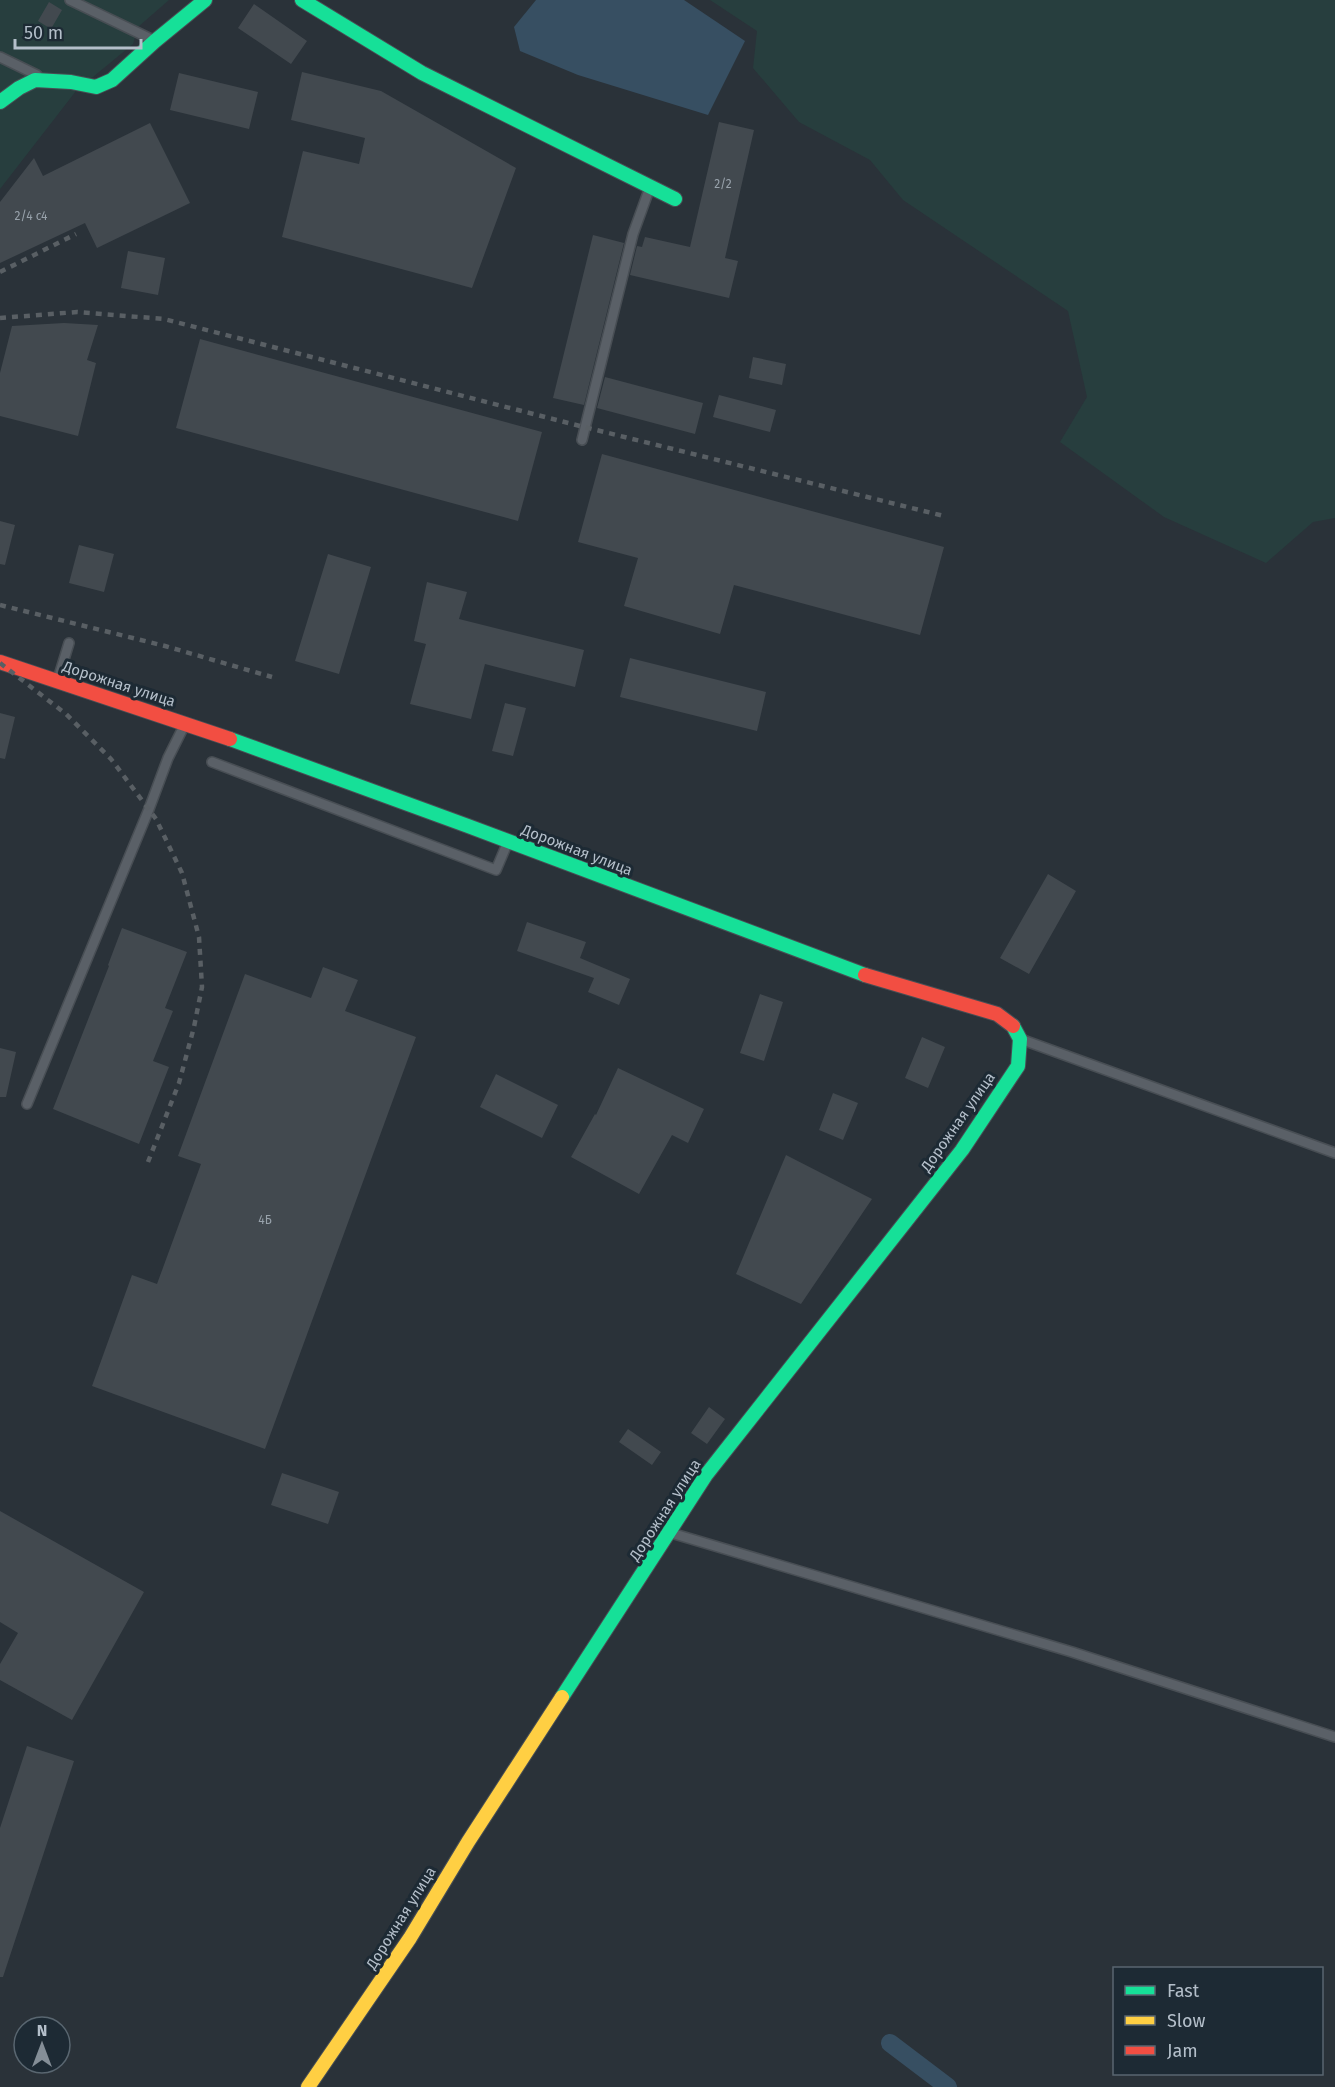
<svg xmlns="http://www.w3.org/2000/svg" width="1335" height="2087" viewBox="0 0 1335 2087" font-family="'Fira Sans',sans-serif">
	<rect width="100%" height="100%" fill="#2a3239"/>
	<!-- green -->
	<path fill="#273e3e" d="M0,0h169l-31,27 -5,17 -57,47 -76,98z
		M710,0h625v518l-22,4 -47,41 -102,-46 -104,-75 27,-45 -19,-86 -165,-111 -33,-40 -71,-38 -46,-54 4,-37z"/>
	<!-- water -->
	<path fill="#374f62" d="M536,0h148l61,41 -37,74 -130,-40 -58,-24 -6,-24z"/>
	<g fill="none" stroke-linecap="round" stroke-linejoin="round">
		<!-- canal -->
		<path stroke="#374f62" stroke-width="18" d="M890,2043l58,44"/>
	</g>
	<!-- building -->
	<path fill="#42494f" d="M49,2l13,8 -11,19 -13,-8z
		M254,4l53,37 -16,23 -53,-36z
		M302,72l79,19 135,77 -44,120 -190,-51 21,-86 56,13 6,-26 -74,-18z
		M179,73l79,19 -9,37 -79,-19z
		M719,122l35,8 -29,128 13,3 -9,37 -99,-23 7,-29 5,1 3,-10 45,10z
		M150,123l40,80 -93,45 -12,-25 -85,40v-61l34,-44 9,18z
		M593,235l31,8 -40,162 -31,-7z
		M128,251l37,7 -7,37 -37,-7z
		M64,323l34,2 -11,35 9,3 -18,73 -78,-20v-43l12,-47z
		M200,339l342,93 -24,89 -342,-93z
		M753,357l33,7 -4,21 -33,-7z
		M605,377l98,26 -8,31 -98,-26z
		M719,395l57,15 -6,22 -57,-15z
		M602,454l342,93 -24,88 -186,-50 -14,49 -96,-28 14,-48 -60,-16z
		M0,521l15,4 -10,40 -5,-1z
		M79,545l35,9 -10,38 -35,-9z
		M328,554l43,13 -32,107 -44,-13z
		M427,582l40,10 -8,27 125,31 -9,37 -90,-23 -14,55 -61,-15 16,-60 -12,-3z
		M630,658l136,34 -9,39 -137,-34z
		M505,703l21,5 -13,48 -21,-5z
		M0,713l15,4 -10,42 -5,-1z
		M1048,874l28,17 -47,83 -29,-16z
		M527,922l59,20 -6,16 50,21 -11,26 -31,-13 6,-14 -77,-27z
		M122,928l65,24 -22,56 8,3 -20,50 16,6 -30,77 -86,-35 56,-143 -1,-1z
		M323,967l35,13 -13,31 71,26 -151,412 -173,-63 40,-111 25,9 44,-120 -23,-8 67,-182 66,24z
		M760,994l23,8 -19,59 -24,-8z
		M922,1037l23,10 -17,41 -23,-10z
		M0,1048l16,4 -10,45h-6z
		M618,1068l86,41 -16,34 -16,-8 -33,59 -68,-37 24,-43 1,1z
		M496,1074l62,31 -16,33 -62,-31z
		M833,1093l25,10 -15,37 -24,-10z
		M786,1155l86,44 -71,105 -65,-30z
		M709,1407l16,12 -18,25 -16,-11z
		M628,1429l33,23 -9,13 -33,-23z
		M282,1473l57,19 -11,32 -57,-19z
		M0,1511l144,81 -72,128 -72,-40v-16l18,-31 -18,-11z
		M27,1746l47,15 -71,216h-3v-149z"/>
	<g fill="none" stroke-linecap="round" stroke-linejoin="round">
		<!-- lane casing -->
		<g stroke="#484e54" stroke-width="12">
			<path id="lane" d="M70,0l81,39
				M0,57l37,18
				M582,440l51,-206 16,-44
				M58,679l11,-36
				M212,762l284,108 11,-26
				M1023,1040l312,113
				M27,1104l122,-295 19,-51 16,-32
				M671,1533l401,119 263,85"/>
		</g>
		<!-- fast casing -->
		<g stroke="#484e54" stroke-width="16">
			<path id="fast" d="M302,0l120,73 253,126
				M0,102l19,-14 16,-8 36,2 25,5 16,-7 43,-39 50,-41
				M230,739l238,87 397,149
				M562,1697l144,-222 256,-325 56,-84 2,-27 -7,-13"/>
		</g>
		<!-- slow casing -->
		<g stroke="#484e54" stroke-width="16">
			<path id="slow" d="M308,2087l102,-149 58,-96 94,-145"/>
		</g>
		<!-- jam casing -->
		<g stroke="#484e54" stroke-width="16">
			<path id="jam" d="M0,662l230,77
				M865,975l132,39 16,12"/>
		</g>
		<!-- lane -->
		<use href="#lane" stroke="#5a6067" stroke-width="9"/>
		<!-- fast -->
		<use href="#fast" stroke="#16e098" stroke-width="14"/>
		<!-- slow -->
		<use href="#slow" stroke="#ffcf43" stroke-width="14"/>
		<!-- jam -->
		<use href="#jam" stroke="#f24e42" stroke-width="14"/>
		<!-- rail -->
		<path stroke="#595f64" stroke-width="4.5" stroke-dasharray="6 6" stroke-linecap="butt" d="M0,272l76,-38
			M0,318l77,-6 87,7 416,107 364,90
			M0,605l165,41 107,31
			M0,663l66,51 45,45 45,60 26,54 17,64 3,50 -8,40 -15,56 -31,79"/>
	</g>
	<g text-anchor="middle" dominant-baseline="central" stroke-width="6" stroke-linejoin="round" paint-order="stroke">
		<!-- number labels -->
		<g font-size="12" fill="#98a2ab">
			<text x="723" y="184">2/2</text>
			<text x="31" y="216">2/4 с4</text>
			<text x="265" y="1220">4Б</text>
		</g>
		<!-- street labels -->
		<g font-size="15" fill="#b4bfca" stroke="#1d2a34">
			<text transform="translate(119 684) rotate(18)">Дорожная улица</text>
			<text transform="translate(577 850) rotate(21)">Дорожная улица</text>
			<text transform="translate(958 1122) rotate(-55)">Дорожная улица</text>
			<text transform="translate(665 1510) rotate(-57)">Дорожная улица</text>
			<text transform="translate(401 1918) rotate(-58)">Дорожная улица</text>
		</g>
	</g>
	<!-- legend -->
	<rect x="1113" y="1967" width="210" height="108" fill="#1d2a34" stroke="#596670" stroke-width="1.5"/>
	<rect x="1125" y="1986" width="30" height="9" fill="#16e098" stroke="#596670" stroke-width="1.5"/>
	<text x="1167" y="1997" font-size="18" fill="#b4bfca">Fast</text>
	<rect x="1125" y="2016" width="30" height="9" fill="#ffcf43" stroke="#596670" stroke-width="1.5"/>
	<text x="1167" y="2027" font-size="18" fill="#b4bfca">Slow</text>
	<rect x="1125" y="2046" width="30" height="9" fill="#f24e42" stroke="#596670" stroke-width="1.5"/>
	<text x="1167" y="2057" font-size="18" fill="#b4bfca">Jam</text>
	<!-- north arrow -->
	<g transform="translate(42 2045)"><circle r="28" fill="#1d2a34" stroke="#596670" stroke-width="1.5"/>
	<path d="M0-4.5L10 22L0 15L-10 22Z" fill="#848e97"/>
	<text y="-9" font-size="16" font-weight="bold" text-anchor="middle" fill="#b4bfca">N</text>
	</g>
	<!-- scale -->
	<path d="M15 39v9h126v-9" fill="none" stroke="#b4bfca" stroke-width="3"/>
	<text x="24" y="39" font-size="18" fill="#b4bfca" stroke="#1d2a34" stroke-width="4.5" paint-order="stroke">50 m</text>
</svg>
